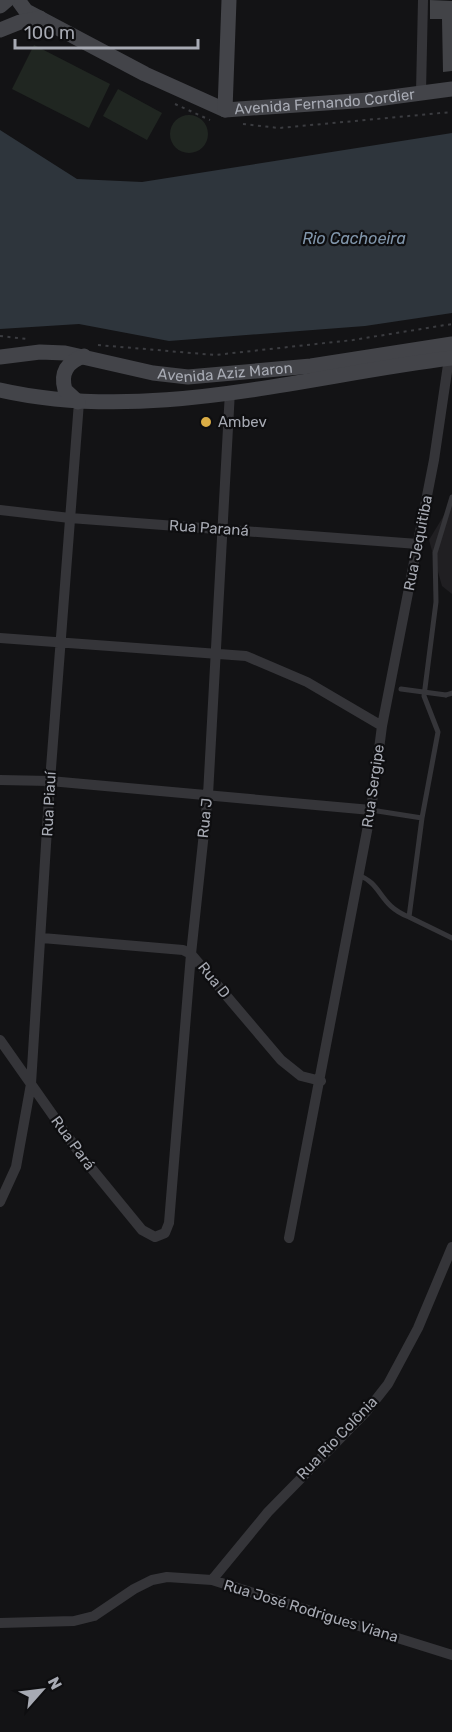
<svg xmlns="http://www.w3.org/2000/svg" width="452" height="1732" viewBox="0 0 452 1732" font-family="Rubik,sans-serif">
	<rect width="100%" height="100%" fill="#131315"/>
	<!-- built -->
	<path fill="#201f22" d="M452,502v92l-10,-8 -13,-46z"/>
	<!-- green -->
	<path fill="#202621" d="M34,45l76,39 -21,44 -77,-39z
		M118,89l44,24 -15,27 -44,-24z
		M170 134a19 19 0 1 1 38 0a19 19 0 1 1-38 0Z"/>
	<!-- water -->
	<path fill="#2e353c" d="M0,130l77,49 65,3 310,-49v180l-87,13 -196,15 -90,-17 -79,5z"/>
	<!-- building -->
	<path fill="#424347" d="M430,0l22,1v70l-9,1 -1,-53h-12z"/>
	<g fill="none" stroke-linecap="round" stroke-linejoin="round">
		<!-- path -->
		<path stroke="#3b3c40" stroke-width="2" stroke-dasharray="3 4.5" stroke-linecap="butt" d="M175,104l35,16
			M243,124l36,4 173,-16
			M0,336l27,3
			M98,345l117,10 138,-15 99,-16"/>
		<!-- lane -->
		<path stroke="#353539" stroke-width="5" d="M452,497l-17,56 1,49 -12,94 14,36 -16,86 -13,99 43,21
			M446,695l6,-2
			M371,810l51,8
			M358,875c25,9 20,30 51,42"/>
		<!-- street -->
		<path stroke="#353539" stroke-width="10" d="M421,92l2,-92
			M0,510l70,8 348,26
			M0,638l246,18 61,26 75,44
			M0,780l50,1 321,29
			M42,938l141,12 8,4 90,106 20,16 20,5
			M0,1040l83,118 59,72 13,7 10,-4 4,-10 22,-269 17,-159 22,-404
			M0,1202l16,-35 15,-83 19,-303 29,-379
			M289,1238l82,-428 11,-84 52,-266 15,-102
			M212,1580l56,-68 98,-100 22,-28 30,-56 34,-81
			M0,1623l74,-2 20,-5 40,-27 18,-9 15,-3 45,3 240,75"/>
		<!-- secondary -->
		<g stroke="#434449" stroke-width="15">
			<path id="s1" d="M18,0l8,11 119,63 80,36 144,-10 83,-11"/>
			<path d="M0,6l7,-6"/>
			<path d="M0,30l20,-8 20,-4"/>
			<path d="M225,110l4,-110"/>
			<path id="s2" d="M0,357l40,-5 25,1 88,20 35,4 123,-11 141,-22"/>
			<path d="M0,390c149,34 304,-14 452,-32"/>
			<path d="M78,402l-13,-12c-5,-17 2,-28 19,-34"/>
		</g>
		<!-- lane-bridge -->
		<path stroke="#353539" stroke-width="5" d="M401,689l45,6"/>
	</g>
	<!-- markers -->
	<circle fill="#dbad45" stroke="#0e0e10" stroke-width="2" cx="206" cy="422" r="6"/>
	<g text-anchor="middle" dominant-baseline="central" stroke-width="4.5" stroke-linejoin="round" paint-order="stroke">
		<!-- street labels -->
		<g font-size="15" fill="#a7aab3" stroke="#0e0e10">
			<text stroke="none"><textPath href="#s1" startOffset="336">Avenida Fernando Cordier</textPath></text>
			<text stroke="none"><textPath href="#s2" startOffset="228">Avenida Aziz Maron</textPath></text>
			<text transform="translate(209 528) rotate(4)">Rua Paraná</text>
			<text transform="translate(418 543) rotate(-79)">Rua Jequitiba</text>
			<text transform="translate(373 786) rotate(-82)">Rua Sergipe</text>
			<text transform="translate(49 804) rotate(-87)">Rua Piauí</text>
			<text transform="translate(205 818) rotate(-84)">Rua J</text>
			<text transform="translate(214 980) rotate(51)">Rua D</text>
			<text transform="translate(73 1143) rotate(54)">Rua Pará</text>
			<text transform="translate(337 1438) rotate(-46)">Rua Rio Colônia</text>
			<text transform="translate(311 1611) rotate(17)">Rua José Rodrigues Viana</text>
		</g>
		<!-- poi labels -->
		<g font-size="15" fill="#a7aab3" stroke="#0e0e10" text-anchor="start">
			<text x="218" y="422">Ambev</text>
		</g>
		<!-- water labels -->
		<g font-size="16" font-style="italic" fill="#8196ab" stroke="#0e0e10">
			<text x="354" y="238">Rio Cachoeira</text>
		</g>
	</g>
	<!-- north arrow -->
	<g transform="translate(42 1690) rotate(62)" stroke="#0e0e10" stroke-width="4.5" paint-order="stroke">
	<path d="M0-4.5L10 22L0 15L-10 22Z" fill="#a7aab3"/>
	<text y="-9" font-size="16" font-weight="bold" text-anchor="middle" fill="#a7aab3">N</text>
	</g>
	<!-- scale -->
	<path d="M15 39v9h183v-9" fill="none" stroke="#a7aab3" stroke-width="3"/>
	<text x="24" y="39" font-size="18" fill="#a7aab3" stroke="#0e0e10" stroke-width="4.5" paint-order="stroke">100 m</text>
</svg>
